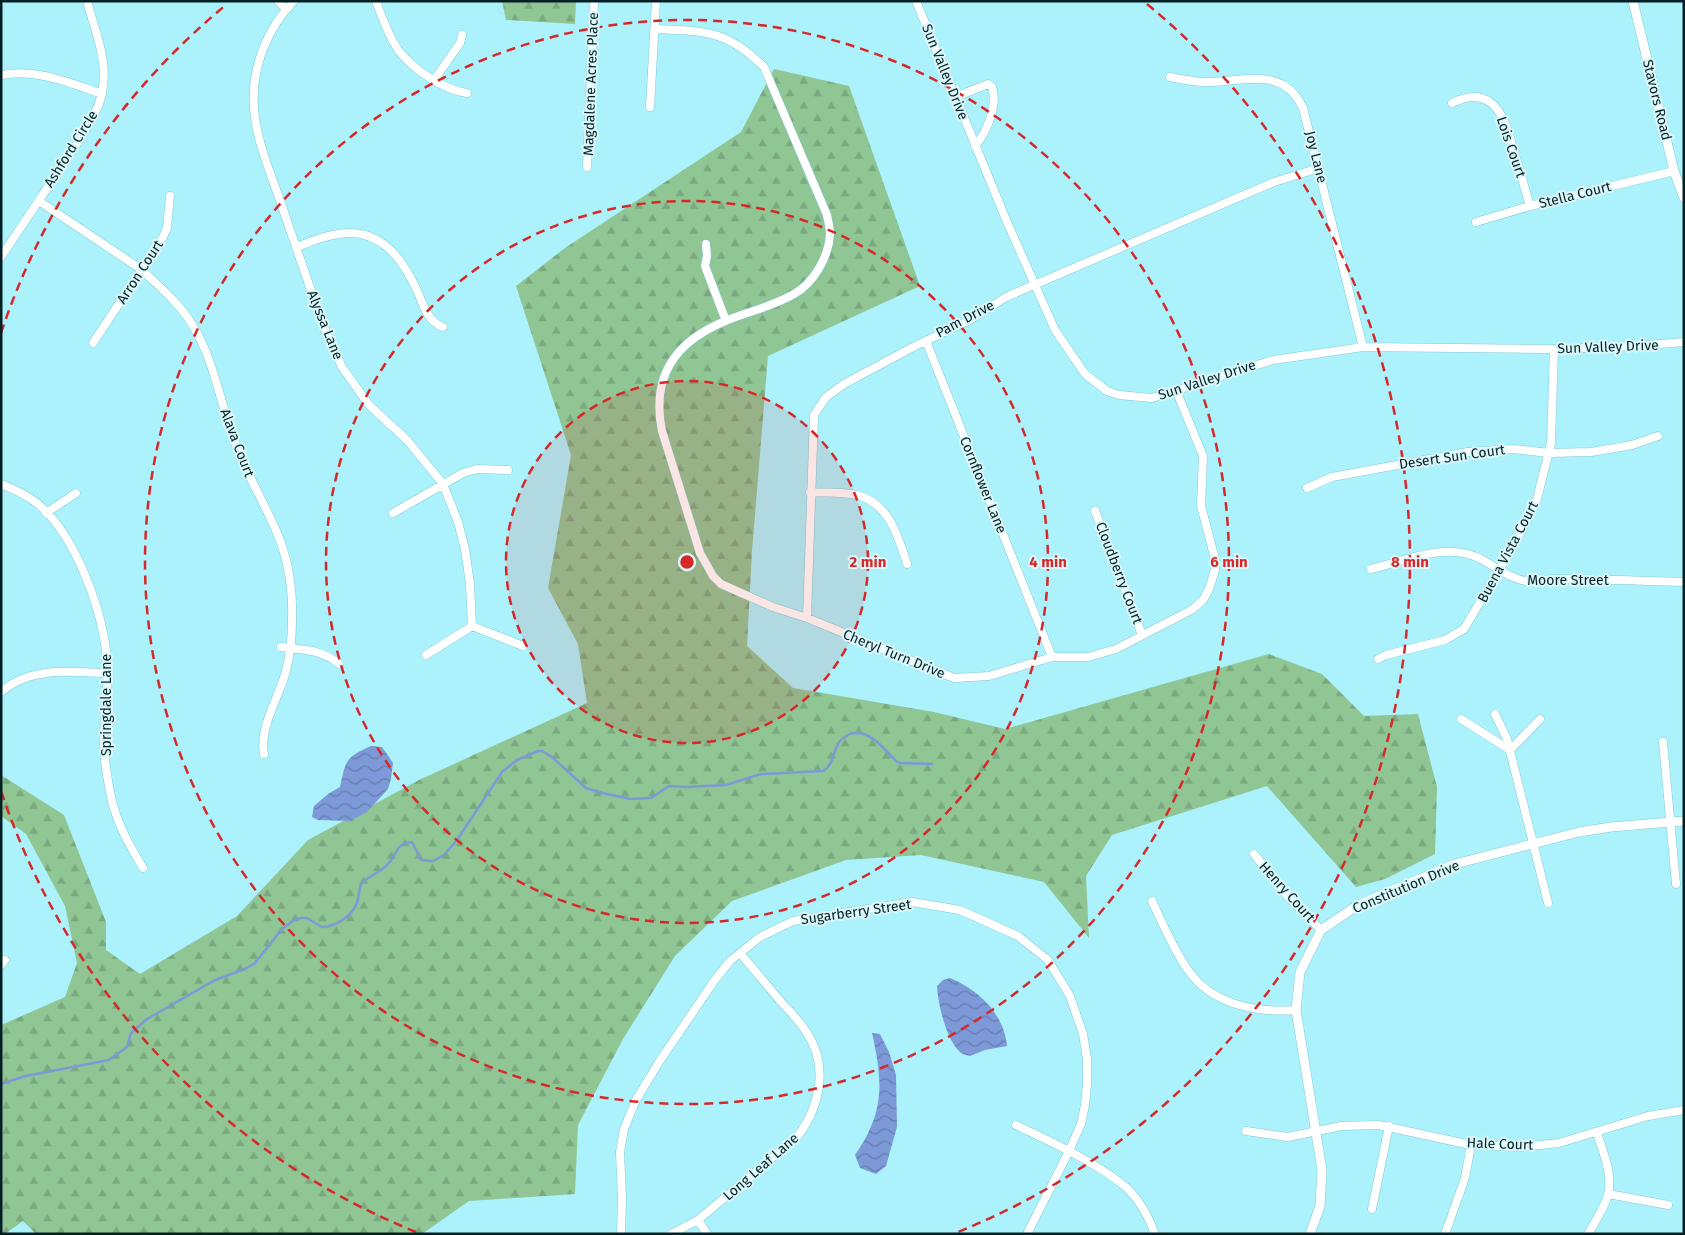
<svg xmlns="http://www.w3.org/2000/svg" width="1685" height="1235" viewBox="0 0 1685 1235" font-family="'Fira Sans',sans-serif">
	<defs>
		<pattern id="forest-firs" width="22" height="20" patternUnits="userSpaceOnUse" patternTransform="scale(1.25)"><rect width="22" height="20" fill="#90c594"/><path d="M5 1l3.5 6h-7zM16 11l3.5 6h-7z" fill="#7ba97f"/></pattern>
		<pattern id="water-waves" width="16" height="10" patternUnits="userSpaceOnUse" patternTransform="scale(1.25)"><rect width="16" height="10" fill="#7e99d8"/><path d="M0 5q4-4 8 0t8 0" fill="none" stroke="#657caf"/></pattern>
	</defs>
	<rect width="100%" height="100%" fill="#abf2fc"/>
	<!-- forest -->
	<path fill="url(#forest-firs)" d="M502,1h74l-1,23 -69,-4z
		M774,69l75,17 71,200 -152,70 -16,195 -5,95 46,42 141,24 71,17 264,-75 53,20 42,42 54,-2 19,73 -2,67 -50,25 -29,8 -89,-101 -155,49 -26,41 3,62 -45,-56 -123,-27 -75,5 -114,41 -57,55 -52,83 -45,86 -3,69 -106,7 -47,33h-386l-13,-13 -18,13h-4v-209l64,-28 12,-34 -12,-57 -39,-72 -25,-18v-41l63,40 42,107v28l34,24 97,-58 71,-76 111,-60 168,-77 -9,-59 -30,-56 23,-133 -55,-169 49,-38 176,-116z"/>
	<!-- water -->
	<path fill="url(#water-waves)" d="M371,746l11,1 11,16 -2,16 -3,10 -21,23 -17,9 -32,-1 -6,-3 2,-11 14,-12 12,-7c6,-26 4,-29 31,-41z
		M950,978c29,12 54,36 57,68l-22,4 -15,6c-4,-1 -9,-2 -11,-5 -13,-13 -21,-47 -22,-65l6,-6z
		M872,1033l8,1 9,18 7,23 1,52 -11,39 -10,8 -16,-6 -5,-13c30,-43 28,-73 17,-122z"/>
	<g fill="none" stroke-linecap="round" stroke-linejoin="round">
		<!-- stream -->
		<path stroke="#7e99d8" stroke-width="2.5" d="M1,1084l25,-8 83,-16 18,-13 4,-14 16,-14 68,-39 30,-11 10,-6 27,-34 12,-9 7,-2h6l15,9c13,0 30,-11 35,-24 2,-6 2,-13 4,-19 7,-8 19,-11 26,-19 10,-9 8,-22 25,-23l9,18 12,1 11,-6 13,-15 45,-68 15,-12 21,-9h4l10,6 34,31 16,5 29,6 20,-1 18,-12 17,1 40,-2 35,-11 62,-3c11,-7 9,-17 15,-27 2,-5 8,-8 12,-10 19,-6 34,15 46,27l4,2 32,1"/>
		<!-- minor casing -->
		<g stroke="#84cad3" stroke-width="9">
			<path id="minor" d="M278,1l8,8
				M294,1c-14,14 -24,30 -31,48 -24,62 3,108 22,166 14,41 28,82 43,122l14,30 27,38 38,35 36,44 15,38 7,27 5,35 2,42
				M376,1c6,17 13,36 23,50 15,19 45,39 68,42
				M916,1l91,221 48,108 30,44 22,17 12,4 33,3 121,-38 90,-13 191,2 80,-3 50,-4
				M655,29c50,2 72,1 109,38l63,148c1,6 3,13 3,19 -1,22 -16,49 -36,60 -22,13 -48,18 -71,28 -49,21 -72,55 -61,109l38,122 13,23 8,8 52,23 34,11 147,60 35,-2 63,-19h36l28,-8 77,-40 10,-9 6,-11 6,-19v-11l-14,-53 2,-50 -27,-66
				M1,75c35,-7 69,8 101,19
				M1170,77c10,2 21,4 31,5 30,2 72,-15 94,13 3,4 6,9 8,13l60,239
				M434,80l26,-37 2,-8
				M955,97l33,-13 4,3c6,18 -5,45 -17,59
				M1452,103c30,-15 46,-1 56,28l22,75
				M650,107l6,-106
				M587,167l7,-166
				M39,201l103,69c19,18 38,34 51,56 21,34 27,76 41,114 13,36 34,68 47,103 9,25 12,53 11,79 0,16 -2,33 -6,49 -7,27 -27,55 -22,83
				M1476,222l54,-16 144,-35
				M706,244l1,12 -2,10 21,55
				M296,247c12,-4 25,-10 37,-12 46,-11 70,23 86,60 5,13 10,27 24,32
				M1,257l79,-118c8,-14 19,-30 22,-46 7,-31 -7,-62 -15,-92
				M926,341l126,316
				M93,343l70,-106 4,-9 3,-32
				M1,484c13,5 26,11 37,20 38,32 65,107 69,156 2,27 -3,56 -3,83 0,16 3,33 6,49 5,28 18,51 33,76
				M1307,488l25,-11 136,-25 46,-3 35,4 42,-1 41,-7 26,-9
				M810,492c15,1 32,0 47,3 32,8 41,41 50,69
				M1095,511l47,124
				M46,513l30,-20
				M393,513l70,-40 14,-4 31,1
				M1371,569c34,-8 73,-27 108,-11 14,7 33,22 48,23 10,0 20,-2 30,-2 42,0 85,2 127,3
				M807,618l7,-203 12,-18 18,-13 71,-38 55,-26 36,-23 268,-115 45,-14
				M472,626l51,20
				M281,647c21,2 42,3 58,17
				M426,655l46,-29
				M1378,659l8,-4 59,-15 19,-11 54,-91 19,-39 14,-56 3,-94
				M1,692c30,-26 69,-20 106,-19
				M1495,714l12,25 41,164
				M1461,719l49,31
				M1663,742l13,142
				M1510,750l30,-31
				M1254,854l34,43 33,33
				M1152,901c11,23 21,48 36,69 24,35 69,43 108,40
				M1,965l4,-5
				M1016,1125c35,17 82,38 111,63 13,13 22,29 28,46
				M1246,1131l42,6 53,-11 38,-1 92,20 50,2 38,-4 89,-27 36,-6
				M1608,1194l60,11
				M1372,1209l17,-83
				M698,1220l9,14
				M621,1234l1,-36 -2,-46 4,-23 12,-29 23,-38 55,-81 16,-20 30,-24 33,-16 119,-19 48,8 58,26 30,24 22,36 13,38 4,25v25l-2,21 -4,19 -12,27 -42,83
				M671,1234l27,-14 99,-83c23,-30 32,-71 10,-104 -7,-11 -16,-21 -25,-30 -14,-17 -28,-33 -42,-50
				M1445,1234l20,-56 6,-33
				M1588,1234c7,-12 16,-26 20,-39 5,-21 -5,-43 -11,-62"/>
		</g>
		<!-- tertiary casing -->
		<g stroke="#84cad3" stroke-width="10">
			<path id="tertiary" d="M1633,1l41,170 10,27
				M1310,1234l10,-28 2,-36 -26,-160 4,-38 21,-42 37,-25 97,-41 124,-32 32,-5 73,-6"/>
		</g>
		<!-- minor -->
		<use href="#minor" stroke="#fff" stroke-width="8"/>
		<!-- tertiary -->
		<use href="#tertiary" stroke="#fff" stroke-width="9"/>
	</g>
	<!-- distance rings -->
	<circle cx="687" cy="562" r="181" fill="#d62828" fill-opacity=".12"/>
	<g fill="none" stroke="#d62828" stroke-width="2.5" stroke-dasharray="9 6">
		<circle cx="687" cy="562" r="181"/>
		<circle cx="687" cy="562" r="361"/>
		<circle cx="687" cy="562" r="542"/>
		<path d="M416 1232A723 723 0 0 1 1 791M1 333A723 723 0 0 1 227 4M1147 4A723 723 0 0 1 958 1232"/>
	</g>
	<g text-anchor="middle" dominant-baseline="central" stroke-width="4" stroke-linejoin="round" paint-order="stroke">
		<!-- street labels -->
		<g font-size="14" fill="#032125" stroke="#dcf7fa">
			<text transform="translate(945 72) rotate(68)">Sun Valley Drive</text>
			<text transform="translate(591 84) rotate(-88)">Magdalene Acres Place</text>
			<text transform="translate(1657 100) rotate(76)">Stavors Road</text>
			<text transform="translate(1511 147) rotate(71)">Lois Court</text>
			<text transform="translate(71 149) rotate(-58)">Ashford Circle</text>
			<text transform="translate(1316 157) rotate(76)">Joy Lane</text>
			<text transform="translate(1575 195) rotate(-14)">Stella Court</text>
			<text transform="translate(140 272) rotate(-57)">Arron Court</text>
			<text transform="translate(965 319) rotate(-28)">Pam Drive</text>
			<text transform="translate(325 325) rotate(68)">Alyssa Lane</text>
			<text transform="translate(1608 347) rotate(-2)">Sun Valley Drive</text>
			<text transform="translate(1207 380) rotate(-18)">Sun Valley Drive</text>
			<text transform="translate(237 443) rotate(69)">Alava Court</text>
			<text transform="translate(1452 457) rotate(-8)">Desert Sun Court</text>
			<text transform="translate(983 485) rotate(68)">Cornflower Lane</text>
			<text transform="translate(1508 552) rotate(-62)">Buena Vista Court</text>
			<text transform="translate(1119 573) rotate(69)">Cloudberry Court</text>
			<text x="1568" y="580">Moore Street</text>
			<text transform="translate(894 654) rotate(22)">Cheryl Turn Drive</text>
			<text transform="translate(106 705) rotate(-90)">Springdale Lane</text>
			<text transform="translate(1406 887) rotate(-23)">Constitution Drive</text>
			<text transform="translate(1287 892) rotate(48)">Henry Court</text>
			<text transform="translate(856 912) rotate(-8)">Sugarberry Street</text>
			<text transform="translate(1500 1144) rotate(2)">Hale Court</text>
			<text transform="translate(761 1167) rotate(-41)">Long Leaf Lane</text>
		</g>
	</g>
	<circle cx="687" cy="562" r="8" fill="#d62828" stroke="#dcf7fa" stroke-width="2.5"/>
	<g font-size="15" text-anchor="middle" font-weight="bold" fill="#d62828" stroke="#dcf7fa" stroke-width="4" stroke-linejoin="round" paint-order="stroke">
		<text x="868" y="567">2 min</text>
		<text x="1048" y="567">4 min</text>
		<text x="1229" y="567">6 min</text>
		<text x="1410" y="567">8 min</text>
	</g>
	<!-- border -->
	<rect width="1685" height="1235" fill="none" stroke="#032125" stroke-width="5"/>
</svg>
